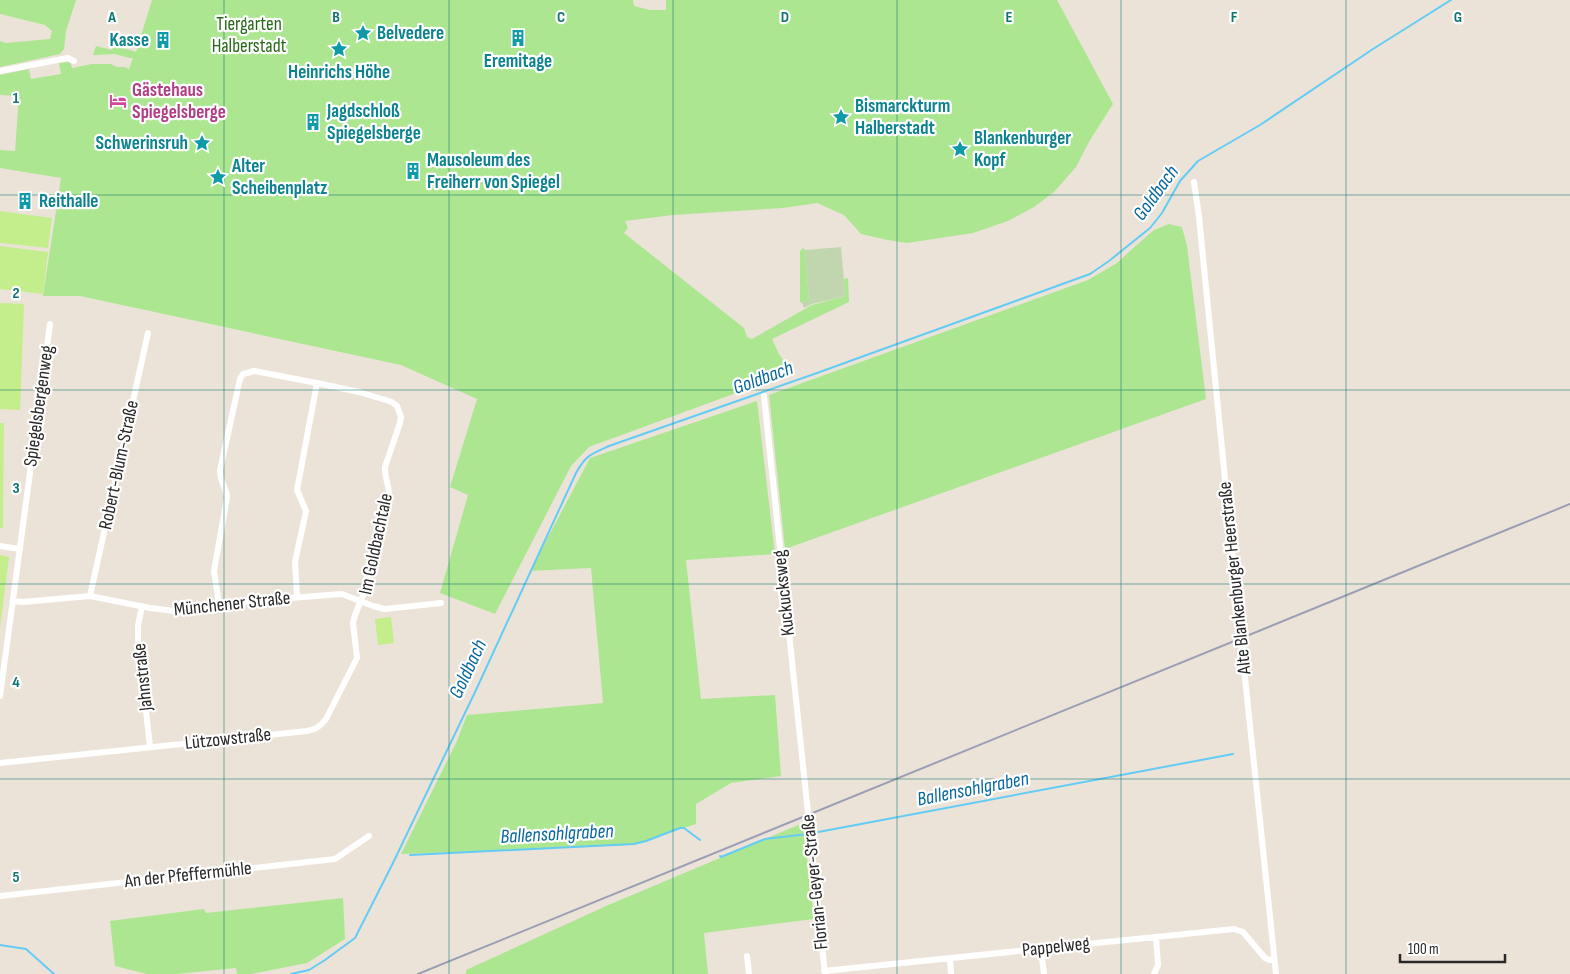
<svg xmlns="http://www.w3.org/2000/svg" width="1570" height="974" viewBox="0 0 1570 974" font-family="'Sofia Sans Condensed',sans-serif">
	<rect width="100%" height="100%" fill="#ebe3d8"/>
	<!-- green -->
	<path fill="#ace690" d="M0,0h76l-10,31 -2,18 -4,5 -60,13v-26l6,2 44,-4 2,-8 -7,-6 -45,-11z
		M152,0h481l1,6 16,4h16v-10h391l56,104 -23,36 -14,27 -22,25 -20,15 -26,14 -35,12 -66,10 -19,-3 -27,-6 -17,-19 -27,-12 -34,5 -110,7 -48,6 3,7 -4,5 120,95 3,9 5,2 60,-34 33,-9 -4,-49 3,32 4,-1 1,24 -77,37 7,15 7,10 -17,15 -14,7 -166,61 -18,19 -76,148 -55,-21 28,-98 -18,-8 27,-88 -76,-34 -321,-69h-37l18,-118 -61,-10v-18l15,1 4,-55 -19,-1v-20l29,-6 2,10 30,-5 -2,-11 10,-1 2,2 1,4 20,-4h19l6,3h8l4,2 4,-11h-4l-14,-4 -20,1h-2l3,-9 16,4 2,-5 22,7z
		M1169,224l13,3 5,19 19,153 -421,150 -16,-154 319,-115 29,-17 14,-13 23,-20z
		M803,248l2,2 4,49 -7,4 -2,-1v-51z
		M757,401l18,153 -89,6 15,139 74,-4 6,81 -50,7 -35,21v20l-65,21 -230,9 56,-113 10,-26 136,-12 -12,-135 -61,3 60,-113z
		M803,823l11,96 -110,14 4,41h-242v-4l140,-64z
		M343,898l2,41 -38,24 -56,11h-14l-1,-6 -60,6h-29l-32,-8 -5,-45 94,-12 2,4z"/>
	<!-- cemetery -->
	<path fill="#c1d6ae" d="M841,247l4,49 -33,8 -8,4 -2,-5 7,-4 -4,-49z"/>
	<!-- pitch -->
	<path fill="#c3ee8b" d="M0,211l52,7 -4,30 -48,-5z
		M0,246l48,6 -5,42 -43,-5z
		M0,303l24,1 -4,106 -20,-1z
		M0,423h4l-1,105h-3z
		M0,555l9,2 -9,71z
		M391,617l3,26 -16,2 -3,-26z"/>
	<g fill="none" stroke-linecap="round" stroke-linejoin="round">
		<!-- stream -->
		<path stroke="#63ccf5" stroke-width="2" d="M813,833l420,-79
			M410,855l224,-11 12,-3 34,-13h4l16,12
			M720,856l1,1 44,-18 43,-5
			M0,945l26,4 28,25
			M291,974l18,-4 16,-10 30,-22 37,-73 84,-175 100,-217c10,-18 15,-19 33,-27l208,-73 273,-99 19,-13 41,-33 12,-15 18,-32 18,-20 62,-36 113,-76 78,-49"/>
		<!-- minor -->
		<path stroke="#fff" stroke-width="6" d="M0,71l68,-13 6,3
			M1194,182l5,35 41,413 36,344
			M764,396l61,578
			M0,546l20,3
			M90,596l58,-263
			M13,601l10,1 67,-6 60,12 25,3 36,-4 28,-5 103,-8 31,12 12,3 56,-6
			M219,605l-5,-34 13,-73c0,-10 -8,-17 -7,-28l20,-91 3,-5 11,-3 63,12 -20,107 9,21 -11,51 2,35
			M142,606l-4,19v14l12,108
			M0,696l50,-372
			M0,763l307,-32c9,-2 13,-4 19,-12l31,-61 -4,-35 2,-8 11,-27 3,-24 20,-64c2,-12 -5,-21 -4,-33l15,-44 1,-6 -4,-11 -5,-4 -33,-10 -42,-9
			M0,896l335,-37 34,-23
			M1041,949l3,25
			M747,956l2,18
			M950,958l1,16
			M824,971l410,-42 9,3 22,26 5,2 4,-1
			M1154,974l4,-9 -2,-28"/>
		<!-- rail -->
		<path stroke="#9b9eb4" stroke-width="2" d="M418,974l1152,-470"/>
	</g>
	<!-- grid -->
	<path fill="none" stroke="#0f766e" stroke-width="1" stroke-opacity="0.55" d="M224,0v974M449,0v974M673,0v974M897,0v974M1121,0v974M1346,0v974M0,195h1570M0,390h1570M0,584h1570M0,779h1570"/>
	<!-- icons -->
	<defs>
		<g id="sight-bare" transform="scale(1.35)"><path d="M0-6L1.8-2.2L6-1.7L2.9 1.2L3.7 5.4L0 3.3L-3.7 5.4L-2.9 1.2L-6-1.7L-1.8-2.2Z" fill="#0f9aa8" stroke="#fff" stroke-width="2.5" paint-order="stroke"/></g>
		<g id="building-bare" transform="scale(1.35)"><path d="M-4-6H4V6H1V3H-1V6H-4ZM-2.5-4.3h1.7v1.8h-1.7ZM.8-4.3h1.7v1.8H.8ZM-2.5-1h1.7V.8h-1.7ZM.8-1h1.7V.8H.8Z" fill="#0f9aa8" stroke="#fff" stroke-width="2.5" paint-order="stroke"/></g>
		<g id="hotel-bare" transform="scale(1.35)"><path d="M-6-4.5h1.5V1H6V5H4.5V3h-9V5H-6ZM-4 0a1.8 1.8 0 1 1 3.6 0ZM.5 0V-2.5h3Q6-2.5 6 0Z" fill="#d1479c" stroke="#fff" stroke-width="2.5" paint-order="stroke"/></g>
	</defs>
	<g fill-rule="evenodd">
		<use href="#sight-bare" x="363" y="33"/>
		<use href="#building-bare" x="518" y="38"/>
		<use href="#building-bare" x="163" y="40"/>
		<use href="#sight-bare" x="339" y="49"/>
		<use href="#hotel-bare" x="118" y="101"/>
		<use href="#sight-bare" x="841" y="117"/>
		<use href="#building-bare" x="313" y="122"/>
		<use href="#sight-bare" x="202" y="143"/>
		<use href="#sight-bare" x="960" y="149"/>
		<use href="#building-bare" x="413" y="171"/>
		<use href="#sight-bare" x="218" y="177"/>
		<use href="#building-bare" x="25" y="201"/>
	</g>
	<g text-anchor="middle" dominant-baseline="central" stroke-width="4.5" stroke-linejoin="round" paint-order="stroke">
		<!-- park labels -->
		<g font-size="19" fill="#256815" stroke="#fff">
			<text x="249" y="24">Tiergarten<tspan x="249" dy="22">Halberstadt</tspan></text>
		</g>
		<!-- culture labels -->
		<g font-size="19" font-weight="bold" fill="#0d838f" stroke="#fff" text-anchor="start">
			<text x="377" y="33">Belvedere</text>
			<text x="149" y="40" text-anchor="end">Kasse</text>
			<text x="518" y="61" text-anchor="middle">Eremitage</text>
			<text x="339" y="72" text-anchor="middle">Heinrichs Höhe</text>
			<text x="855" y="106">Bismarckturm<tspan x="855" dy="22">Halberstadt</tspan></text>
			<text x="327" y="111">Jagdschloß<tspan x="327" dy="22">Spiegelsberge</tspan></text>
			<text x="974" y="138">Blankenburger<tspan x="974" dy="22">Kopf</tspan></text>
			<text x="188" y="143" text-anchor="end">Schwerinsruh</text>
			<text x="427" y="160">Mausoleum des<tspan x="427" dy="22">Freiherr von Spiegel</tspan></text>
			<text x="232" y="166">Alter<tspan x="232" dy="22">Scheibenplatz</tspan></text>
			<text x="39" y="201">Reithalle</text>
		</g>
		<!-- hotel labels -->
		<g font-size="19" font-weight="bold" fill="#b23c85" stroke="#fff" text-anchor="start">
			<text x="132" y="90">Gästehaus<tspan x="132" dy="22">Spiegelsberge</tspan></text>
		</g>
		<!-- street labels -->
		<g font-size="19" fill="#282828" stroke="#fff">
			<text transform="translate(39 406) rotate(-82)">Spiegelsbergenweg</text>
			<text transform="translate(119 465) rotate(-78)">Robert-Blum-Straße</text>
			<text transform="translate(376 544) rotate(-78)">Im Goldbachtale</text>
			<text transform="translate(1235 578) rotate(-96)">Alte Blankenburger Heerstraße</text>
			<text transform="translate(784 593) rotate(-96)">Kuckucksweg</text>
			<text transform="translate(232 604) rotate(-6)">Münchener Straße</text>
			<text transform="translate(143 677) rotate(-96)">Jahnstraße</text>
			<text transform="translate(228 739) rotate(-6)">Lützowstraße</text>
			<text transform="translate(188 875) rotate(-6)">An der Pfeffermühle</text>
			<text transform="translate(815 882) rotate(-96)">Florian-Geyer-Straße</text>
			<text transform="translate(1056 947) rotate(-6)">Pappelweg</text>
		</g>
		<!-- water labels -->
		<g font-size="20" font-style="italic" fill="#05679e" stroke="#fff">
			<text transform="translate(1156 193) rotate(-54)">Goldbach</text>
			<text transform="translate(763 378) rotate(-20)">Goldbach</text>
			<text transform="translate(468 669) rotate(-65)">Goldbach</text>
			<text transform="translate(973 789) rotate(-11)">Ballensohlgraben</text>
			<text transform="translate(557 834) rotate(-3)">Ballensohlgraben</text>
		</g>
	</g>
	<g font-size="16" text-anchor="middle" font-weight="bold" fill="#0f766e" stroke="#fff" stroke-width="4.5" stroke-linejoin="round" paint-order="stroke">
		<text x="112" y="22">A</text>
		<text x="336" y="22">B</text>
		<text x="561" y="22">C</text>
		<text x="785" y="22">D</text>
		<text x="1009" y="22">E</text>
		<text x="1234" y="22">F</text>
		<text x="1458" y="22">G</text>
		<text x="16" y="103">1</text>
		<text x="16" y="298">2</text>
		<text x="16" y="493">3</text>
		<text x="16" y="687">4</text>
		<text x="16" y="882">5</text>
	</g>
	<!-- scale -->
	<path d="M1400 954v8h105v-8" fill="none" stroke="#282828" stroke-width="2.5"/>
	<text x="1408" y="954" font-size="15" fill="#282828" stroke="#ffffff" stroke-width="4" paint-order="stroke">100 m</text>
</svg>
